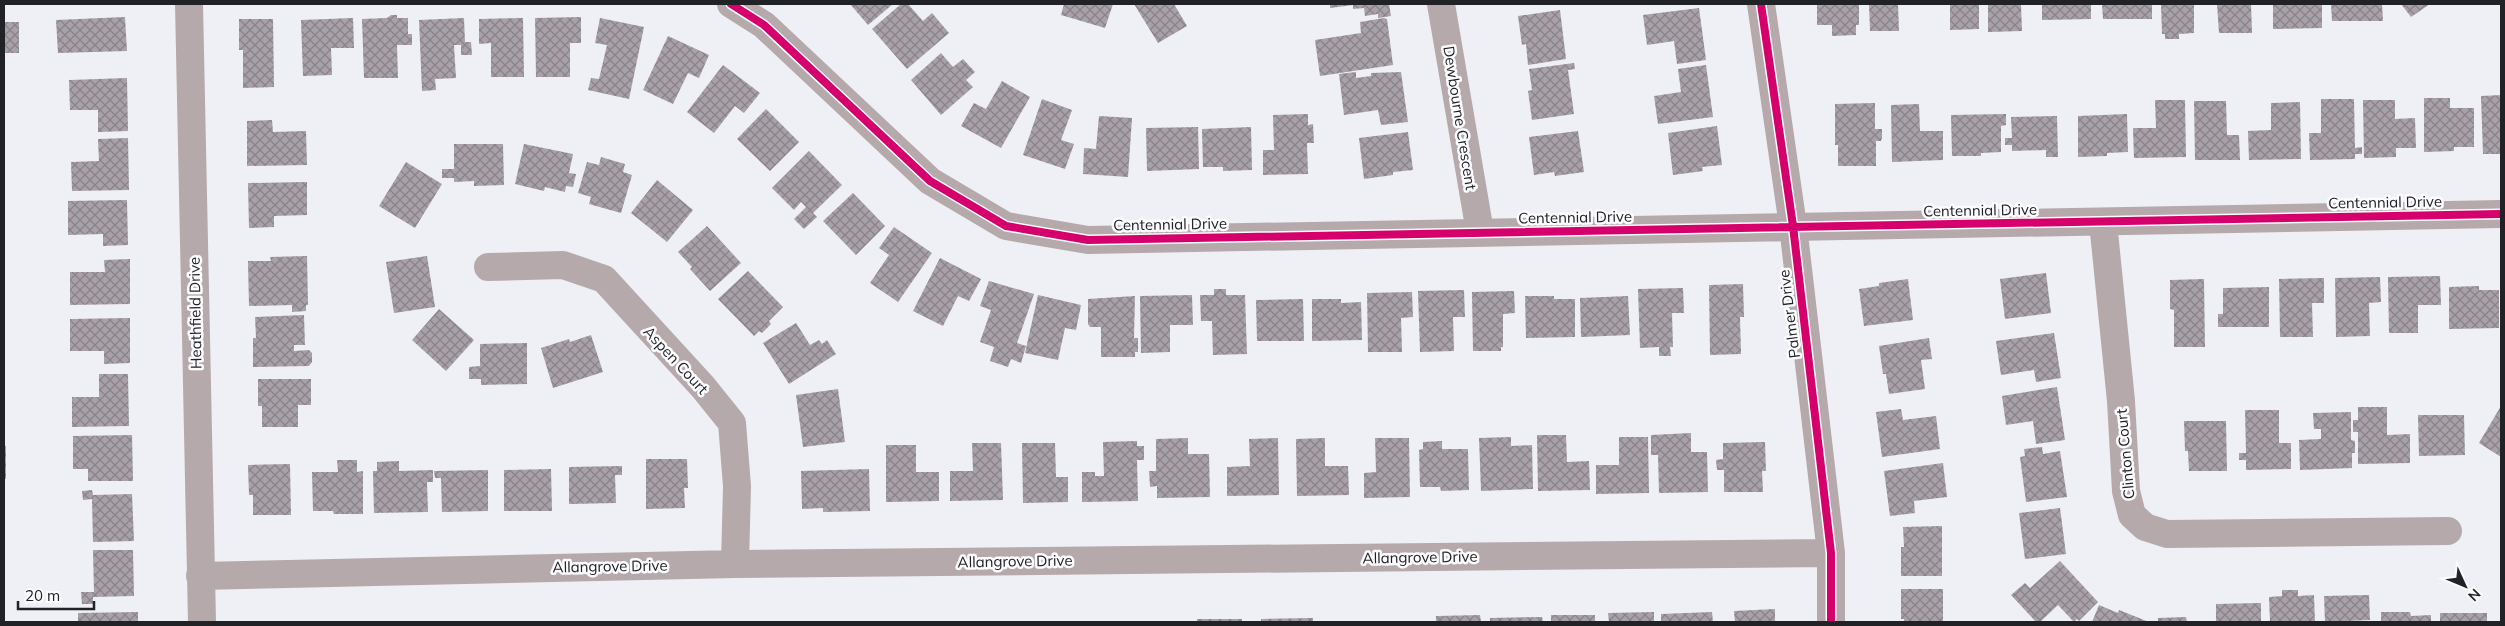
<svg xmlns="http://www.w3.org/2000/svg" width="2505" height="626" viewBox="0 0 2505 626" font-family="Mulish,sans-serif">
	<defs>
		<pattern id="building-cross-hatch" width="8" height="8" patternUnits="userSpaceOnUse" patternTransform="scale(1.25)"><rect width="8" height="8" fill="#a9a1a8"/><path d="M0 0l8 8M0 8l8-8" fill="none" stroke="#898389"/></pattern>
	</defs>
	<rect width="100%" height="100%" fill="#eff0f5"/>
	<!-- building -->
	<path fill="url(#building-cross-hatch)" d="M850,4h43l-25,21z
		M901,4h7l15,17 9,-8 17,20 -42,36 -35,-40z
		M1064,4h49l-8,24 -44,-13z
		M1134,4h40l13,22 -29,17z
		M1330,4h59l2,12 -13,2v-4l-13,2 -1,-8 -11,1v-4l-23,3z
		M1817,4h42v21h-3v10l-24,1v-11h-15z
		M1869,4h29l1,27h-29z
		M1950,4h29v25l-29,1z
		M1988,4h33l1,27 -34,1z
		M2042,4h49v15l-49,1z
		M2102,4h50v15h-49z
		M2161,4h33v29l-15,1v5h-14v-5h-3z
		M2217,4h34l1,29h-33z
		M2273,4h49v24l-49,1z
		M2331,4h51l1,17h-51z
		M2401,4h29l-19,13z
		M1699,8l7,52 -29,4 -3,-23 -27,4 -4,-30z
		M1560,10l6,49 -38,6 -2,-21 -4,1 -4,-29z
		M391,15h6v3h11v16h4v11h-15l1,33h-34l-2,-59 25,-1z
		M125,17l2,34 -69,2 -2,-33z
		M581,17v26h-11v34h-34l-1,-59z
		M353,18l1,30h-23l1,27 -29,1 -2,-56z
		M464,18l1,24h6l1,13h-11v-10h-7l2,33 -21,1 1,11 -14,1 -3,-71z
		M523,18l1,59h-33v-34l-12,1v-25z
		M600,18l44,9 -15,72 -41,-9 3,-12 8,1 8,-34 -12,-2z
		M1384,18l3,1 6,46 -73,11 -5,-36 46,-7 -1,-11z
		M239,19h34l1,68 -31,1v-38h-4z
		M4,22h15v31h-15z
		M668,36l41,19 -10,23 -11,-5 -15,31 -30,-14z
		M941,53l12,14 10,-8 12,13 -9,8 7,7 -32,28 -30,-35z
		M1574,63l1,6 -7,1 6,44 -42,6 -4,-29 4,-1 -3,-21z
		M723,65l37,28 -16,20 -9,-7 -21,27 -27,-21z
		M1706,65l7,52 -55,7 -4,-28 27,-4 -3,-23z
		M1356,72v6l15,-2v-3l30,-1 7,50 -27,3 -3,-15 -34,5 -5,-41z
		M127,78l1,53 -30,1v-22h-28l-1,-30z
		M1002,81l28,16 -29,51 -40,-22 13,-23 12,6z
		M2501,95v59h-18l-2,-58z
		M2424,98h26v10h24v39h-20v4l-30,1z
		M1042,99l30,11 -11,30 13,4 -9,25 -42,-14z
		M2321,99h33l1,49 7,-1v7h-7v5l-45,1 -1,-27h12z
		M2155,100h30l1,57 -52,1 -1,-30h23z
		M2363,100h32v19l20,-1 1,30h-20v9l-32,1z
		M2194,101h32l1,34h12l1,25h-45z
		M2300,102l1,57 -52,1 -1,-29 23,-1v-27z
		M1875,103v26h7v9l-1,3h-5v25h-38v-21h-3v-41z
		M1919,104l1,27h23v29l-51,2 -1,-57z
		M766,109l33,33 -29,29 -33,-32z
		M1308,114v11l5,-1 1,19h-7l1,31 -45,1v-25h11l-1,-35z
		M2006,114v11l-5,1v26l-20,1v3h-29l-1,-41z
		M2127,114l1,38 -21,1v3l-29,1v-41z
		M1099,116l33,2 -4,59 -45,-3 1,-26 12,1z
		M2057,116l1,41h-12v-7l-34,1v-6h-7v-7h7l-1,-21z
		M272,120l1,12 33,-1 1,34 -60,1v-45z
		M1717,126l5,39 -20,2 1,4 -30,4 -5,-42z
		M1198,127l1,42 -52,2 -1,-43z
		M1251,127l1,43 -29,1v-4h-20l-1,-38z
		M1578,131l6,41 -29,4 -1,-4 -20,3 -5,-38z
		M1408,132l5,38 -20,2v3l-29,4 -5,-41z
		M128,138l1,52 -57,1 -1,-29 28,-1 -1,-22z
		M454,144h49l1,41 -30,1v-5l-20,1v-4h-12v-9h12z
		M524,144l49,10 -4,19 7,1 -3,13 -7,-1 -1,6 -20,-5 -1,4 -29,-7z
		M809,151l33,34 -29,28 4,4 -13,12 -10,-10 12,-12 -5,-5 -7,8 -22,-22z
		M601,157l24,7 -2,8 9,3 -11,38 -32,-9 2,-7 -13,-4 9,-31 12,3z
		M406,162l36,22 -27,44 -36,-22z
		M657,180l36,30 -26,32 -36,-29z
		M307,182v33l-33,1v11l-25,1 -1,-45z
		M853,193l32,33 -29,29 -33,-34z
		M127,200l1,45 -25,1v-12l-35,1v-34z
		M707,226l34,37 -31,28 -20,-22 2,-2 -14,-15z
		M894,227l38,26 -34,49 -28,-19 19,-28 -10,-7z
		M307,256l1,49h-2v6l-14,1v-7l-43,1 -1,-45h23l-1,-4z
		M427,256l8,51 -41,6 -8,-51z
		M940,258l41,21 -12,22 -11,-5 -15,30 -30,-15z
		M130,259v45l-60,1v-33h35l-1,-12z
		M748,271l35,36 -14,14 2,3 -9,9 -3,-2 -5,5 -36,-37z
		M2046,273l5,40 -46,6 -5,-40z
		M2440,276l1,29h-23v28h-29l-1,-56z
		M2380,277l1,25 -12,1 1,33 -34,1 -1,-59z
		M2324,278v25h-12l1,34h-33l-1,-58z
		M1908,279l5,41 -49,6 -5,-37 20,-3v-3z
		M2204,279l1,68h-31v-37l-4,-1v-29z
		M989,281l45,13 -17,49 9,3 -5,17 -10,-4 -3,8 -18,-6 4,-14 -14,-5 11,-32 -11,-4z
		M1743,284l1,33h-4l1,37 -31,1 -1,-70z
		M2479,286v4h20v38l-50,1v-42z
		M2269,287v40h-51v-13h5v-26z
		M1683,288l1,25h-12l1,34h-3l1,9h-12v-9l-19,1 -2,-59z
		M1214,289h12v6h19l2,59 -34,1 -1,-34h-11l-1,-26h14z
		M1464,290l1,27h-12l1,34 -34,1 -2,-61z
		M1514,291l1,22 -12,1v33h-2v4h-28l-1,-59z
		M1412,292l1,25 -12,1 1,34h-34l-1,-59z
		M1038,295l43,10 -5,25 -11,-2 -7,32 -33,-7z
		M1192,295l1,30h-23v27l-29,1 -1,-57z
		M1135,296l-1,42h4v14h-3v5h-34v-30h-11l-2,-3v-25z
		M1525,296h29v3h21v38l-49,1z
		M1628,296l2,39 -49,2 -1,-39z
		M1303,299l1,42h-47l-1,-41z
		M1312,299h29v4l20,-1 1,38 -50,1z
		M439,309l35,31 -28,31 -34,-31z
		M304,315l1,30h-11v6l15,-1 3,3v9l-3,4 -56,1v-29h3l-1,-21z
		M130,318v45l-26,1v-13h-34v-32z
		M796,323l14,22 9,-5 3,4 5,-4 9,14 -47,30 -26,-41z
		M2054,333l7,45 -25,4 -2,-12 -33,5 -5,-34z
		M591,335l12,37 -50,16 -12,-40 28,-9 1,3z
		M1929,338l3,21 -11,1 4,29 -36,5 -3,-20h-3l-4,-28z
		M527,343v41l-46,1v-6h-12v-12l11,-1v-22z
		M99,374h29l1,52 -57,1v-30h27z
		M258,379h53v26h-13v22h-36v-21h-4z
		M2057,387l8,53 -29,4 -3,-23 -27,4 -4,-29z
		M838,389l7,53 -42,5 -7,-52z
		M2501,406v51l-22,-14z
		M2358,407h29v28l23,-1v29l-52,1v-32h-5v-12h5z
		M1901,409l2,11 33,-4 4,33 -58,8 -6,-45z
		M2245,410h34v33h12v26l-45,1v-10h-7v-7h7z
		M2351,412v28l4,1v12h-3v15l-52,2 -1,-30 22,-1v-10h-7l-1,-16z
		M2418,415h46l1,40 -46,1z
		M2184,421h42l1,50h-38l-1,-20h-3z
		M1691,433v19h16l1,40 -49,1 -1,-38h-7v-20z
		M132,435l1,46h-45v-12h-15v-33z
		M1537,435h29l1,27 22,-1 1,29 -52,1z
		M1511,437v9l21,-1 1,44 -52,2 -2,-53z
		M1619,437h29l1,56 -53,1v-29h23z
		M1188,438v16h21l1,43 -53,1v-12l-7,1 -1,-16h7v-32z
		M1278,438l1,57 -52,1v-29l23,-1 -1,-27z
		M1325,438v28h23l1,29 -52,1 -1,-57z
		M1375,438h34l1,59 -46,1v-25l12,-1z
		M1137,441v5h7v14h-7l1,41 -56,1v-30h13v4h9l-1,-34z
		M1442,441v8h26l1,41 -28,1 -1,-4h-20l-1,-37 4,-1v-7z
		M1765,442l1,29h-4l1,21h-39v-22h-7l-1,-10 7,-1v-16z
		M972,443h29l2,57 -53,1v-30h23z
		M1022,443h33l1,34h12v25l-45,1z
		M886,445h30v27h23v29l-53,1z
		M4,446h2v33h-2z
		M2042,447l1,7 17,-3 7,46 -41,5 -6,-45 5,-1 -1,-7z
		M646,459h41l1,29h-4l1,20 -39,1z
		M337,460h20v12l6,-1v43h-29l-1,-3h-20l-1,-39h26z
		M399,461v10l34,-1v12h-6l1,30 -54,1 -1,-42h4v-9z
		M1943,463l4,34 -33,4 1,12 -25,3 -6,-45z
		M290,464l1,51h-38v-20h-4l-1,-30z
		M622,466v9h-7l1,28 -47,1v-37z
		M551,469l1,42h-48v-41z
		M869,469l1,42 -47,1v-4l-21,1 -1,-38z
		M488,470v41l-46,1 -1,-34h-6l-1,-7z
		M92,490l1,5 39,-1 2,47 -41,1 -1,-43 -9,1 -1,-9z
		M2060,508l6,46 -41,5 -6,-46z
		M1942,526v50h-41v-29h3l-1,-20z
		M93,550h40l1,46 -41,1v7h-11l-1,-12h13z
		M2060,561l38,41 -19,19 -2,-2 -3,3 -16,-17 -18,17h-4l-25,-27 14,-12 5,5z
		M1901,589h42v33h-39v-3h-3z
		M2282,590h16v6l16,-1 1,27h-45l-1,-25 13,-1z
		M2369,595l1,25 -45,2 -1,-26z
		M2261,603v19h-45v-18z
		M2099,605l19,8 1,-3 30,12h-57z
		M1775,609v13h-40l-1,-11z
		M138,612v10h-60v-9z
		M1654,612v10h-45l-1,-9z
		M1712,612l1,10h-52v-8z
		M2381,612h29l1,4 20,-1v7h-50z
		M2440,613h47v9h-47z
		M1480,615l1,7h-45v-6z
		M1551,615h44v7h-44z
		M1542,617l1,5h-53v-4z
		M2186,617l1,5h-29v-4z
		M1313,618v4h-52v-3z
		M1197,619h45v3h-45z"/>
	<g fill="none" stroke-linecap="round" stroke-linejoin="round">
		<!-- minor -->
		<path stroke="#b6a9ab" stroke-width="28" d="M189,4l13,618
			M731,4l33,21 166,156 76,45 82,14 1413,-26
			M1441,4l39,228
			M1761,4l32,222 38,327v69
			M2103,222l18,179 5,90 6,24 13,12 22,7 281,-3
			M488,267l75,-2 41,14 99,108 29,36 5,63 -2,78
			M200,576l535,-12 1096,-11"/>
		<!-- cycleway casing -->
		<g stroke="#fcfcfe" stroke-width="11">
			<path id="cycleway" d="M731,4l33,21 166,156 76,45 82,14 1413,-26
				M1761,4l32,222 38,327v69"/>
		</g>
		<!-- cycleway -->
		<use href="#cycleway" stroke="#d6006c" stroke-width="8"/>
	</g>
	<g text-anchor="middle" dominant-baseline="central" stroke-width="5" stroke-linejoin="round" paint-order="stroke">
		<!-- street labels -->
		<g font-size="15" fill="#212225" stroke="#fcfcfe">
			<text transform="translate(1460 118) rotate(81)">Dewbourne Crescent</text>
			<text transform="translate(2385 202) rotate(-1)">Centennial Drive</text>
			<text transform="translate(1980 210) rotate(-1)">Centennial Drive</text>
			<text transform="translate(1575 217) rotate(-1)">Centennial Drive</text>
			<text transform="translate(1170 224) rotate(-1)">Centennial Drive</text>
			<text transform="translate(195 313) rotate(-91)">Heathfield Drive</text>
			<text transform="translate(1789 314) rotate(-97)">Palmer Drive</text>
			<text transform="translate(676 360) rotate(47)">Aspen Court</text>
			<text transform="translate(2125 454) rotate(-95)">Clinton Court</text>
			<text transform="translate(1420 557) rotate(-1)">Allangrove Drive</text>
			<text transform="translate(1015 561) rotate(-1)">Allangrove Drive</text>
			<text transform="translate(610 566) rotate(-1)">Allangrove Drive</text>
		</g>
	</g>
	<!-- border -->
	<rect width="2505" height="626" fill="none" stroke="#212225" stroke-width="10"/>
	<!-- north arrow -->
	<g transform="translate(2465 586) rotate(134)" stroke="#fcfcfe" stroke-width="4" paint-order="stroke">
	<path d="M0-4L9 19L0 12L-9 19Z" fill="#212225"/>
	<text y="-8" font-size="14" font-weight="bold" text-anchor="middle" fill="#212225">N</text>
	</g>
	<!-- scale -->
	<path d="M18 601v8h76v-8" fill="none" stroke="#212225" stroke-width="2.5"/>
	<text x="25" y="601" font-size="15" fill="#212225" stroke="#fcfcfe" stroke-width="4" paint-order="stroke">20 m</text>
</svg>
